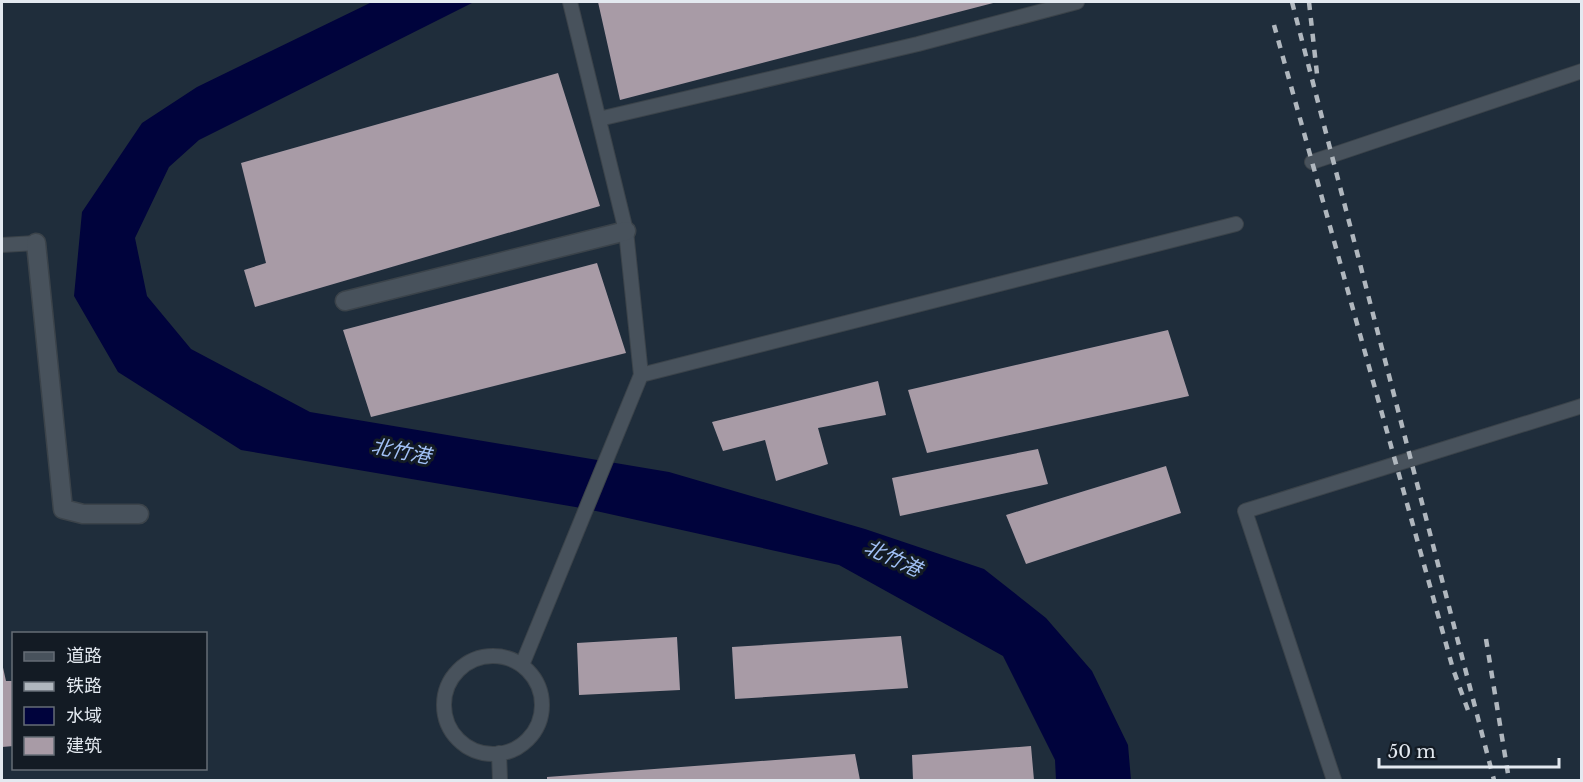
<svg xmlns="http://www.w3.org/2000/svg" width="1583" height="782" viewBox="0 0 1583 782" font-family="'Libre Baskerville','Noto Sans SC',serif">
	<rect width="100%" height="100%" fill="#1c252e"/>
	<!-- built -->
	<path fill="#1f2d3b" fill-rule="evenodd" d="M2,2h1579v778h-1579zM14,634h192v134h-192z"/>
	<!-- water -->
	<path fill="#00033c" d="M372,2h102l-275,138 -30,27 -34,71 12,58 44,53 119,63 359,60 196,57 119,40 62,49 46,53 36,74 3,35h-75l-1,-20 -52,-104 -164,-91 -252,-56 -346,-59 -123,-78 -44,-76 8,-84 60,-89 55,-36z"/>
	<!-- building -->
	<path fill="#a89ba6" d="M598,2h399l-377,98z
		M558,73l42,133 -345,101 -11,-37 22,-7 -25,-100z
		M597,263l29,90 -255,64 -28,-87z
		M1168,330l21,66 -262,57 -19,-63z
		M878,381l8,34 -68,13 10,36 -52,17 -11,-41 -42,11 -11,-29z
		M1038,449l10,35 -148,32 -8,-38z
		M1166,466l15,47 -155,51 -20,-49z
		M901,636l7,52 -173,11 -3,-52z
		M677,637l3,53 -101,5 -2,-52z
		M2,663l4,18h8v65l-12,1z
		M1031,746l3,34h-121l-1,-25z
		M855,754l5,26h-313v-3z"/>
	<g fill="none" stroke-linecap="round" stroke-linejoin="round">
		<!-- lane casing -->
		<g stroke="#3b434a" stroke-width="16">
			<path id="lane" d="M599,119l319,-75 159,-42
				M1312,162l270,-91
				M2,245l34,-2
				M641,375l595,-151
				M444 705a49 49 0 1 1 98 0a49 49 0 1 1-98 0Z
				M522,665l119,-290 -15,-144 -56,-229
				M499,753l1,27
				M1334,780l-89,-269 337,-105"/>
		</g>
		<!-- street casing -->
		<g stroke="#3b434a" stroke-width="21">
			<path id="street" d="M36,243l27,266 20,5h56
				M345,301l281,-70"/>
		</g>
		<!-- lane -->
		<use href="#lane" stroke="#48525c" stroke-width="14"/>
		<!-- street -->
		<use href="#street" stroke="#48525c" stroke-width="18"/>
		<!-- rail -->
		<path stroke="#b0b7be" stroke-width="4.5" stroke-dasharray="8 8" stroke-linecap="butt" d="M1292,2l202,778
			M1309,2l8,72
			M1274,25l179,644 16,44
			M1486,639l23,141"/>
	</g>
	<g text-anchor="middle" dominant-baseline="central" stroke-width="6" stroke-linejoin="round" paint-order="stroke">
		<!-- water labels -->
		<g font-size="20" font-style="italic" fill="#a2c1f6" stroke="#131b24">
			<text transform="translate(401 451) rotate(11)">北竹港</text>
			<text transform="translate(893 558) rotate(25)">北竹港</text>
		</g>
	</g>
	<!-- border -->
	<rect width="1583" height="782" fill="none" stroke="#e3e9f0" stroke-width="6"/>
	<!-- legend -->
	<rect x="12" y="632" width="195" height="138" fill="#131b24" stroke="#666d76" stroke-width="1.5"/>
	<rect x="24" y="652" width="30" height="9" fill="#48525c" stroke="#666d76" stroke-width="1.5"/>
	<text x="66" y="662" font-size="18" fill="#e3e9f0">道路</text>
	<rect x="24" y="682" width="30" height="9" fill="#b0b7be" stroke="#666d76" stroke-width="1.5"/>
	<text x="66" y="692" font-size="18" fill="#e3e9f0">铁路</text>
	<rect x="24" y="707" width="30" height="18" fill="#00033c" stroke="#666d76" stroke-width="1.5"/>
	<text x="66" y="722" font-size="18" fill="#e3e9f0">水域</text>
	<rect x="24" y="737" width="30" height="18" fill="#a89ba6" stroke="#666d76" stroke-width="1.5"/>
	<text x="66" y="752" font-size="18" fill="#e3e9f0">建筑</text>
	<!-- scale -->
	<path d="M1379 758v9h180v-9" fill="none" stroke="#e3e9f0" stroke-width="3"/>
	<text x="1388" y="758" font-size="18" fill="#e3e9f0" stroke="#131b24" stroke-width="4.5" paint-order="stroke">50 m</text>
</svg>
